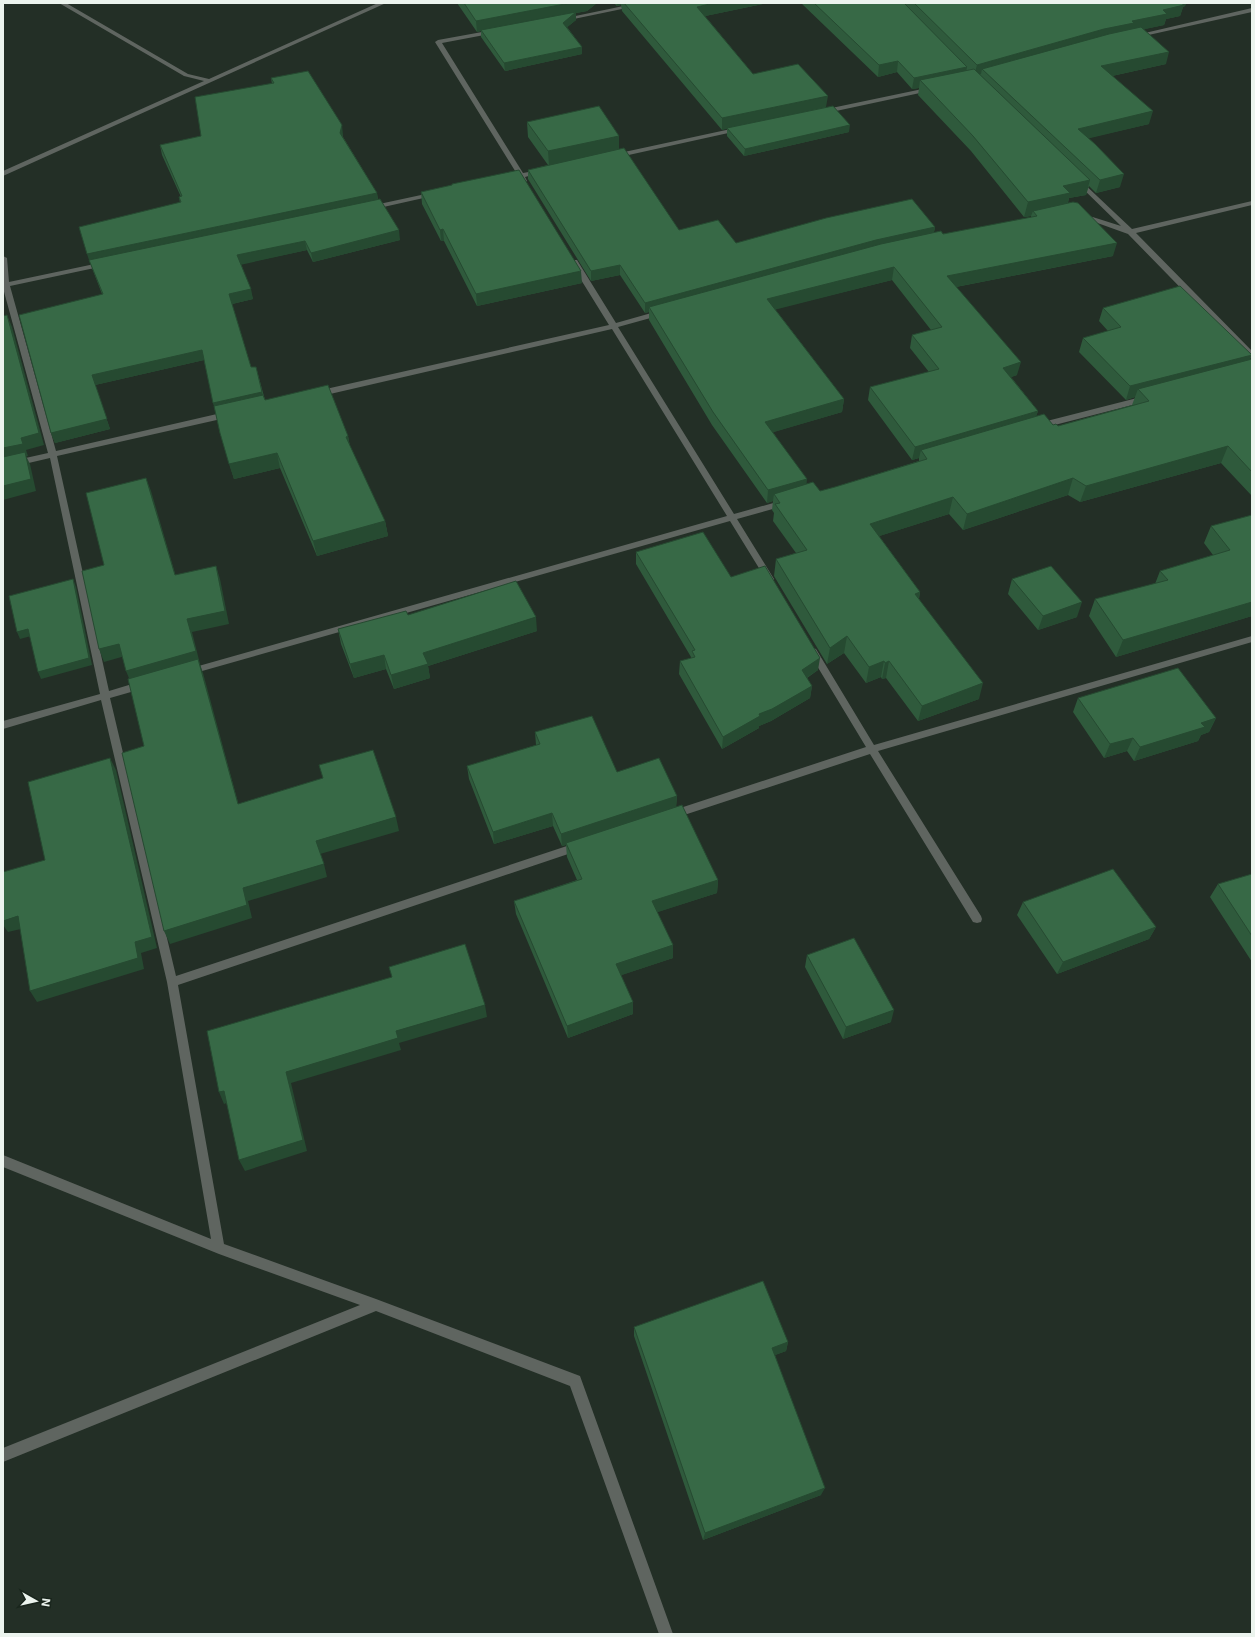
<svg xmlns="http://www.w3.org/2000/svg" width="1255" height="1637" viewBox="0 0 1255 1637" font-family="Inter,sans-serif">
	<rect width="100%" height="100%" fill="#232f26"/>
	<g fill="none" stroke-linecap="round" stroke-linejoin="round">
		<!-- minor -->
		<path fill="#5f6560" fill-rule="evenodd" d="M59,3h7l122,71 21,5 169,-76h8l-383,173v-5l201,-90 -20,-5z
			M638,3h13l-87,18 -3,-2z
			M1252,8v4l-117,26 -3,-2z
			M493,30l3,2 -1,1 -53,10 81,130 17,-3 3,2 -18,5 2,4 -3,2 -2,-1 -3,-4 -10,2 -3,-2 11,-4 -82,-132 3,-2z
			M932,87l2,1v2l-112,24 -3,-2 3,-2z
			M740,127l2,1v2l-127,28 -3,-2 3,-2z
			M1078,179l2,1 52,49 120,-28v4l-116,28 116,118v7h-3l-121,-124 -50,-18v-2l2,-1 41,13 -45,-44 -1,-1z
			M435,192l2,1v2l-67,15 -4,-2 4,-2z
			M3,256l4,2 2,24 95,-20 4,2 -4,2 -94,20 46,165 174,-40 4,3 -4,3 -173,39 52,235 33,-10 5,4 -2,3 -35,10 66,278 403,-134 4,1 1,3 -1,3 -405,136 46,259 152,55 204,77 93,258h-14l-89,-248 -194,-75 -373,151v-14l357,-143 -141,-51 -216,-87v-12l208,84 -44,-257 -66,-282 -98,29v-8l97,-27 -50,-236 -47,11v-6l45,-10 -45,-165z
			M571,260h6l39,63 46,-13 4,2 -1,2 -47,13 116,187 50,-14 3,1 1,2 -1,2 -50,14 37,60 -1,2h-6l-37,-60 -542,154 -3,-1 -2,-2 2,-2 3,-1 539,-153 -115,-187 -295,68 -4,-3 4,-3 292,-66 -39,-63z
			M1145,396l4,3 -1,2 -109,28 -4,-3 4,-3z
			M1252,636v6l-374,109 103,165 1,3 -1,3 -4,1 -4,-1 -103,-168 -198,65 -4,-1 -1,-3 1,-3 198,-65 -58,-96 5,-3 3,1 58,96z"/>
	</g>
	<!-- wall -->
	<path fill="#2f5a3c" fill-rule="evenodd" d="M457,3h140l-10,8 -11,2v7l-9,7 15,20v7l-77,17 -24,-34v-6l-4,1z
		M614,3h153l-62,13 48,58 73,33 23,25 -105,24 -17,-20v-8l-5,2 -100,-119 -1,-6 -4,1z
		M801,3h385l-1,3 -2,1 -3,9 -14,3 -2,6 -20,4 22,35 -54,12 37,48 -61,14 32,49 -24,6 -7,-7 -3,9 -17,3 -1,5 45,53 -157,31 61,88 -6,2 27,34 -2,5 17,9 5,1 74,-21 3,-8 -9,3 -47,-48 4,-14 25,-7 -9,-10 4,-13 147,52 2,-1v137l-31,-33 -141,39 -12,-7 -105,35 -14,-16 -70,22 41,56 -1,7 60,100 -61,22 -32,-43 -4,1 -1,-2 -15,6 -22,-30 -17,11 -53,-88 2,-17 20,-6 -23,-32 1,-8 -2,-3 1,-9 -6,2 -55,-78 -63,-105v-8l-4,1 -25,-38 -29,6 -63,-102v-9l20,-5 -20,-28 -1,-15 92,14v13l60,81 57,13 199,-16 -1,5 9,2 88,-16v-2l-7,1 -53,-66 -53,-56 1,-7 -7,1 -15,-17 -19,5zM892,280l39,50 -19,5 -2,13 19,24 -59,15 -2,13 44,60 7,-2v3l-84,26 -15,4 -14,-7 -33,-52 69,-20 2,-13 -69,-90z
		M271,78l72,57v2l34,56 1,7 22,40 -87,22 -6,-12 -66,14 12,35 -21,5 19,63h5l9,33 83,36 2,11 35,74 3,15 -71,20 -37,-88 -46,11 -14,-46 -16,-73 -109,25 15,44 -55,14 -4,-10 51,-139 -13,-34 91,-57 -1,-6h2l-19,-42 -2,-10 41,-9 71,-52z
		M452,184l130,99 -105,23 -33,-65h-3l-19,-37 -1,-12 31,-7z
		M1252,515v101l-136,41 -27,-41 6,-17 60,-15 5,-13 53,-16 -9,-12 7,-17z
		M636,552l95,25 87,93 -11,8 5,8 -2,12 -39,23 -12,5v2l-37,21 -43,-75 1,-13 11,-3v-1l-55,-93z
		M1012,579l65,38 -39,13 -30,-36z
		M408,615l129,16 -109,35 2,12 -36,11 -8,-20 -32,9 -13,-34 -3,-15z
		M1078,698l138,20 -7,14 -8,3 -3,6 -64,20 -7,-10 -23,7 -31,-46z
		M535,732l82,40 60,24 -1,11 42,73 -1,13 -60,19 16,33v13l-52,17 12,27v12l-65,24 -52,-124 -2,-13 63,-21 -10,-23 -1,-12 -4,1 -9,-20 -59,18 -25,-65 -2,-13 69,-21z
		M1252,874v88l-42,-65 8,-13z
		M1023,902l133,25 -7,12 -92,35 -40,-59z
		M807,955l84,67 -48,17 -38,-72z
		M634,1327l154,15 -2,9 -11,4 46,140 -118,45 -69,-204z"/>
	<!-- shaded-wall -->
	<path fill="#264a31" d="M570,3h27l-10,8 -11,2v7l-12,10h-83v1l-4,1 -1,-11z
		M616,3h5v2l-4,1z
		M714,3h53l-71,15 1,-11z
		M1173,3h13l-1,3 -2,1 -3,9 -14,3 -2,6 -32,7 -150,37 -1,5 -7,2 3,-11 155,-44 31,-11z
		M582,47v7l-77,17 -1,-8z
		M1169,52l-3,12 -68,15 3,-13z
		M898,61l-1,11 -19,5 1,-12z
		M967,67l-2,11 -45,2 -1,8 -7,1 2,-11z
		M828,96l-2,11 -104,23v-12z
		M1153,111l-4,13 -75,18 4,-13z
		M342,125l1,10 -1,7 -2,-9z
		M850,125l-1,7 -105,24 1,-7z
		M619,136v15l-70,15 -1,-15z
		M1124,174l-4,13 -24,6 4,-13z
		M1090,180l-4,15 -17,3 -3,10 -33,3 -2,5 -7,1 4,-15 35,-16z
		M377,193l1,10 -288,60 -3,-9z
		M935,227l-2,10 -284,70v5l-4,1v-10l231,-63z
		M443,229l1,12h-3l-1,-11z
		M399,230l1,10 -87,22 -2,-9z
		M305,241l2,9 -67,15 -3,-10z
		M1117,243l-4,13 -168,33 2,-13z
		M620,265v10l-29,6v-10z
		M894,267l-2,13 -126,32 1,-13z
		M581,271l1,12 -105,23 -1,-12z
		M251,289l2,10 -21,5 -3,-10z
		M7,315l5,12 32,118 -18,5 2,6h-2l4,8 6,27 -33,9v-52l18,-10z
		M202,350l2,10 -109,25 15,44 -55,14 -4,-10 41,-58z
		M1252,355l-6,14 -108,20 -3,8 -9,3 4,-14z
		M1021,362l-4,13 -18,6 4,-13z
		M262,392l3,10 -49,11 -3,-10z
		M844,399l-2,13 -78,23 1,-13z
		M1038,411l-4,13 -113,26 -2,8 -7,2 3,-13z
		M348,436l3,15 -5,-14z
		M1228,446l-7,17 -141,39 6,-16z
		M277,453l3,15 -46,11 -5,-15z
		M146,478l5,13 28,96 -4,-12z
		M1073,478l-5,17 -105,35 4,-16z
		M807,479l-1,12 -32,3 -1,7 -6,2 1,-13z
		M953,497l-4,17 -82,26 3,-16z
		M385,521l3,15 -71,20 -4,-15z
		M216,566l4,13 9,45 -37,8 8,32 3,9 39,144 -4,-13 -107,-121 -5,-12 61,-52z
		M73,579l3,8 16,78 -51,14 -3,-7z
		M920,592l-4,16 -1,-14z
		M1082,602l-5,15 -39,13 5,-14z
		M1252,602v14l-136,41 7,-17z
		M536,617l1,14 -109,35 2,12 -36,11 -3,-14 32,-22z
		M28,629l3,7 -11,3 -3,-7z
		M847,636l-3,17 -17,11 3,-16z
		M119,644l6,12 -21,6 -5,-13z
		M384,655l2,14 -32,9 -4,-14z
		M820,658l-2,12 -18,12 2,-12z
		M884,661l-3,16 -15,6 3,-16z
		M889,661l-3,17 -4,1 3,-16z
		M983,683l-4,16 -61,22 4,-15z
		M812,686l-2,12 -39,23 -12,5v2l-37,21 1,-12 36,-23z
		M1216,718l-7,14 -8,3 -3,6 -64,20 6,-14 61,-24z
		M1133,738l-6,13 -23,7 6,-14z
		M110,758l6,12 41,178 -16,5 3,16 -107,33 -7,-11 105,-49z
		M677,796l-1,12 -110,35v2l-4,1 -1,-12z
		M552,813l1,13 -59,18 -1,-12z
		M396,817l3,14 -79,23 -4,-13z
		M324,864l3,13 -79,24 4,17 -82,26 -6,-13 79,-43z
		M718,880l-1,13 -65,21v-13z
		M18,916l7,12 -17,4 -5,-7v-4z
		M1156,927l-7,12 -92,35 6,-12z
		M673,945v13l-57,19v-13z
		M633,1002v12l-65,24 -1,-12z
		M485,1005l2,12 -88,26 2,7 -110,33 16,68 -62,20 -6,-11 47,-88 110,-41z
		M894,1010l-3,12 -48,17 3,-12z
		M224,1091l5,11 -5,2 -5,-12z
		M788,1342l-2,9 -16,6 2,-9z
		M825,1488l-4,7 -118,45 2,-7z"/>
	<!-- building -->
	<path fill="#376946" stroke="#264a31" d="M464,3h106l-94,18z
		M624,3h90l-17,4 56,67 45,-10 30,32 -106,22z
		M814,3h90l63,64 -53,11 -16,-17 -19,4z
		M914,3h267l3,2 -21,5 4,4 -35,7 2,2 -30,6 -127,36z
		M576,12l-13,11 19,24 -78,16 -23,-33z
		M1141,27l28,25 -68,14 52,45 -75,18 17,15 29,30 -24,6 -118,-111 127,-35z
		M974,69l116,111 -27,6 7,7 -42,9 -55,-66 -53,-56z
		M308,71l34,54 -2,8 37,60 -290,61 -8,-27 102,-25 -2,-5 3,-1 -22,-51 41,-9 -6,-39 79,-14 -3,-5z
		M599,106l20,30 -71,15 -21,-29z
		M833,106l17,19 -105,24 -18,-21z
		M624,148l55,82 39,-10 18,23 90,-25 86,-19 23,28 -59,13 -231,63 -25,-38 -29,6 -63,-101z
		M519,170l62,101 -105,23 -33,-65 -3,1 -19,-38 31,-7v-1z
		M380,199l19,31 -88,23 -6,-12 -68,14 14,34 -22,5 22,73h5l6,25 -49,11 -11,-53 -110,25 15,44 -56,14 -32,-118 84,-21 -14,-34z
		M1073,202l5,1 39,40 -170,33 74,86 -18,6 35,43 -123,36 -45,-60 69,-18 -27,-34 30,-8 -48,-60 -127,32 77,100 -79,23 42,57 -39,11 -55,-78 -64,-105 232,-63 60,-13 2,3 94,-18 -4,-5z
		M1180,286l72,69 -122,31 -47,-48 38,-11 -18,-19z
		M7,315l32,118 -18,5 2,6 -20,4v-132z
		M1252,359v113l-24,-26 -142,40 -13,-8 -106,36 -14,-17 -83,27 50,68 -5,2 68,89 -61,23 -33,-45 -4,2 -1,-2 -15,6 -22,-31 -17,12 -54,-89 31,-9 -32,-46 5,-1 -6,-9 39,-12 7,9 15,-4 92,-28 -6,-9 123,-36 9,11 3,-1 2,2 91,-25 -11,-12z
		M328,385l20,51 -2,1 39,84 -72,20 -36,-88 -48,11 -9,-31 -6,-27 49,-11 2,5z
		M25,452l6,27 -28,7v-29z
		M146,478l29,97 41,-9 9,45 -38,8 9,32 -70,20 -7,-27 -20,5 -17,-78 22,-6 -18,-72z
		M1252,515v87l-129,38 -28,-41 73,-19 -8,-9 70,-21 -19,-24z
		M703,532l28,45 34,-11 55,92 -18,12 10,16 -40,23 -13,5 1,2 -37,21 -43,-76 15,-4 -3,-6 3,-1 -59,-98z
		M1051,566l31,36 -39,14 -31,-37z
		M73,579l16,79 -51,14 -10,-43 -11,3 -8,-36z
		M516,581l20,36 -113,36 5,11 -37,11 -7,-20 -34,9 -12,-35 68,-18 2,4z
		M198,659l40,145 85,-26 -4,-13 54,-15 23,67 -80,24 8,23 -81,24 4,17 -83,26 -42,-178 22,-7 -16,-67z
		M1178,668l38,50 -15,5 4,4 -65,20 -7,-9 -23,6 -32,-46z
		M592,716l25,56 42,-14 18,38 -116,38 -9,-21 -59,19 -26,-66 73,-22 -5,-12z
		M110,758l42,179 -17,5 3,16 -108,33 -12,-75 -15,5v-49l42,-12 -17,-78z
		M682,805l36,75 -66,21 21,44 -57,19 17,38 -66,24 -53,-125 68,-22 -16,-36z
		M1113,869l43,58 -93,35 -40,-60z
		M1252,874v62l-34,-52z
		M854,938l40,72 -48,17 -39,-72z
		M465,944l20,61 -89,26 2,7 -112,34 17,68 -64,20 -15,-69 -5,1 -12,-61 185,-54 -3,-10z
		M763,1281l25,61 -16,6 53,140 -120,45 -71,-206z"/>
	<!-- border -->
	<rect width="1255" height="1637" fill="none" stroke="#ecf4ee" stroke-width="8"/>
	<!-- north arrow -->
	<g transform="translate(36 1601) rotate(98)" stroke="#19251c" stroke-width="3" paint-order="stroke">
	<path d="M0-3L7 15L0 10L-7 15Z" fill="#ecf4ee"/>
	<text y="-6" font-size="11" font-weight="bold" text-anchor="middle" fill="#ecf4ee">N</text>
	</g>
</svg>
